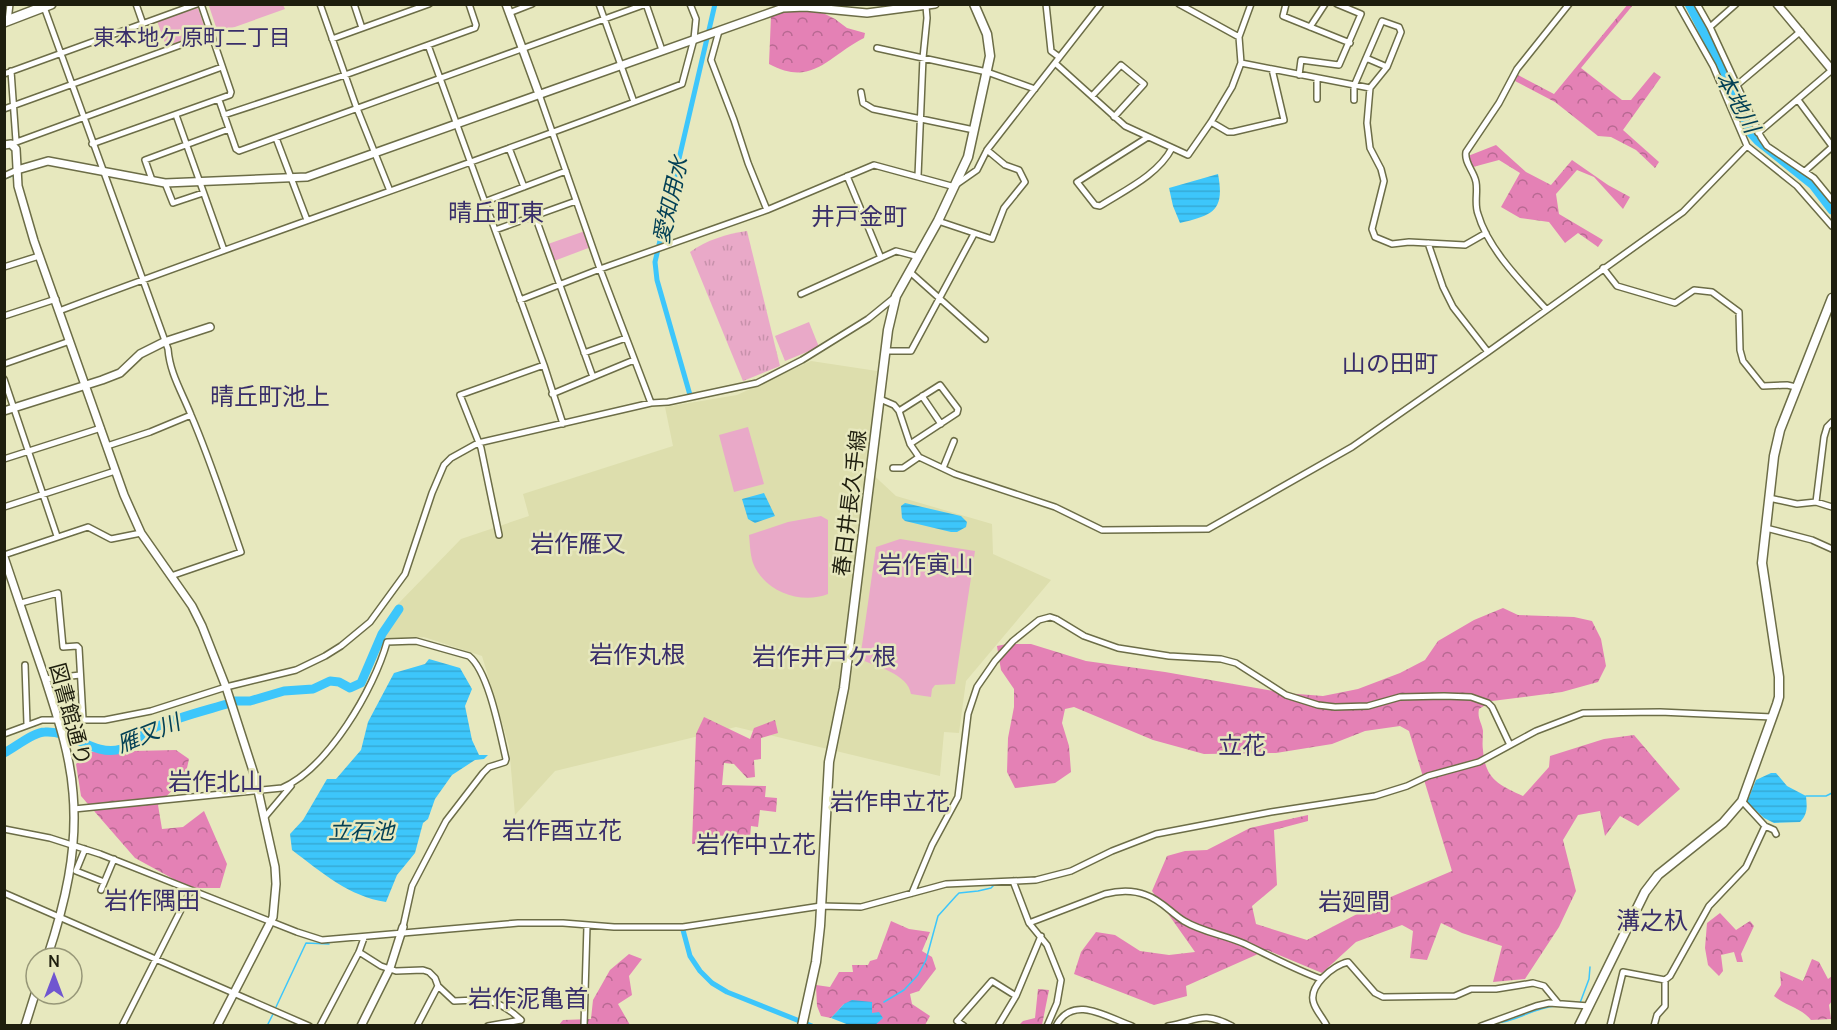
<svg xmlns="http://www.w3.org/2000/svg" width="1837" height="1030" viewBox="0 0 1837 1030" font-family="Manrope,'Noto Sans JP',sans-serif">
	<defs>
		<pattern id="grass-tufts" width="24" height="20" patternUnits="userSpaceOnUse" patternTransform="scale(1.5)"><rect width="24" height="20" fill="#e9a9c8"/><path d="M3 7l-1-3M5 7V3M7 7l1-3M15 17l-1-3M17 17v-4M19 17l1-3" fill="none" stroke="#c791ab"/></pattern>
		<pattern id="forest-crowns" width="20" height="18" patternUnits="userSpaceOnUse" patternTransform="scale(1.5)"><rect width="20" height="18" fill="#e481b5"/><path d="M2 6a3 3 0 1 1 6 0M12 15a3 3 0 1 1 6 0" fill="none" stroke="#b86992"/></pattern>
		<pattern id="water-rules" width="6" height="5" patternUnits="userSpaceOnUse" patternTransform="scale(1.5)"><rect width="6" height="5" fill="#3dc6fb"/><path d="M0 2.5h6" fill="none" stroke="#35aad6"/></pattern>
	</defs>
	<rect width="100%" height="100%" fill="#e7e8be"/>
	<!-- built -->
	<path fill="#dddead" d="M811,361l66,10 -10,98 29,27 96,28 1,30 58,26 -85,101 -7,52 -15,-1 -4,44 -204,-49 -181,44 -40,44 -6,-69 -27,-90 -58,-19 -49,4 20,-34 66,-68 68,-23 -6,-22 150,-48 -8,-39 72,-12z"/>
	<!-- grass -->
	<path fill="url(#grass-tufts)" d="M747,231l33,135 -37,15 -53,-129c17,-12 36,-18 57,-21z"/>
	<!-- forest -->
	<path fill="url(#forest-crowns)" d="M1628,4l5,1 -52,63 41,32h9l23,-28 7,5 -38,53 36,32 -4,6 -19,-18 -25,-13 -13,-1 -43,-34 -40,-21 3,-6 36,19z
		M783,11h36l16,8 12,9 18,5 -1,5c-35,17 -51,50 -95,26l2,-48z
		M1496,145l30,27 25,13 21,-25 36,25 22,12 -7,12 -29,-32 -17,-7 -21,24 3,20 44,26 -5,7 -20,-14 -13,10 -16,-21 -29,-4 -19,-11 19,-34 -21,-13 -26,7 -5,-6v-5z
		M1503,608l15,7 56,2 18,4 9,18 5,27 -8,16 -36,10 -70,9 -13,8c-2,9 3,14 4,22 0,6 -1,13 0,19 2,29 16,35 40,46l26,-29 1,-11 54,-17 30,-4 46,54 -42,37 -18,-10 -15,20 -5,-25 -22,4 -15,25 13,51 -17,36 -34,52 -32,3 9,-36 -40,-13 -21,-10 -14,37 -17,-2 3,-27 -11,-6 -46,17 -34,31 -55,-23 -81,36 1,10 -33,9 -80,-31 7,-22 15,-20 19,3 25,16 29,4 26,-3 -43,-61 15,-35 18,-5 22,-1 43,-22 58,-13v6l-34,9 3,55 -25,21 4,18 51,16 79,-41 66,-28 -43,-140 -9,-5 -35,5 -33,13 -56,9 -72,1 -51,-14 -79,-33 -9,2 -3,14 7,23 2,26 -16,11 -40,5 -8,-16 1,-34 6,-31v-18l-13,-19 -4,-24 10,-2h24l55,17 79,11 120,21 38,3 35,-7 42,-16 25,-13 13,-19 36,-21z
		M704,717l46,22 4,-11 21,-8 3,13 -17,5v21l-7,1 1,17 -8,1 -13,-14 -10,-1 -2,22 44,1 -1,11 12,1 -1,14 -16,-2 -2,17 -7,-1 -1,12 -49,-4 -2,9 -7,1 4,-110z
		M176,750l13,9 -4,18 -27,28 4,24 21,-2 21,-16 23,53 -7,24h-30l-55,-30 -54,-62 -5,-32 14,-12z
		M1720,913l16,17 14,-9 4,5 -13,28 2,8h-6l-3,-10 -13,3 2,16 -4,5 -11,-11 -3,-17 2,-25z
		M891,921l18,8 21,3 -8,19 10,6 4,12 -17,22 -9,3 2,10 18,12 -5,9h-51l8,-7 -10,-4 -1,-12 -27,2 -13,14 -10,-2 -4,-10 -1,-21 14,2 9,-15h14l-1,-7h16l2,-4 7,-2z
		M629,954l13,5 -13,17 3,19 -14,9 12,21 -72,1 5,-6 28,-1 2,-19 17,-30z
		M1812,959l7,3 9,17 4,-3v25l-3,4 2,14 -20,1c-9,-12 -25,-14 -37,-24l7,-11 -1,-14 23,10z
		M1038,989l11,1 -7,35h-23l4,-4 12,-3z"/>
	<!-- green -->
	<path fill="#e9a9c8" d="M213,5h70l2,4 -67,24 -9,-27z
		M198,8l8,24 -40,14 -9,-25z
		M585,231l6,16 -37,14 -6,-17z
		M809,322l10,25 -34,14 -10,-25z
		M748,427l16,57 -30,8 -15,-57z
		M821,516l7,4v74c-28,11 -64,-3 -75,-31 -3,-9 -3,-19 -4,-28l39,-13z
		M900,539l75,12 -20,133 -20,1 -3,4 -1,8 -20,-3c-3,-20 -34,-27 -51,-35l16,-112z"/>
	<!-- water -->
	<path fill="url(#water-rules)" d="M1218,174c7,37 -5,41 -38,49l-7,-17 -4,-18z
		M764,493l11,23 -20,7 -7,-4 -6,-20z
		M905,503l56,13 6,6 -1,5 -9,5h-6l-46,-11 -3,-3 -1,-12z
		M429,659l31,9 12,21 -7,17 7,34 7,15h9l-4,4 -9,1 -23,15 -17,24 -7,20 -5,4 -8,30 -18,22 -11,27c-36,-5 -65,-30 -94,-52l-2,-16 13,-14 24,-41h9l25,-29 7,-28 26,-49 31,-9z
		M1771,773h5l11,13 19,10c1,11 2,18 -6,26l-26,1 -10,-5 -17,-16 9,-22z
		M852,1000l20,2v11l7,-1 4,6 -9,8 -25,-1 -18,-7 13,-14z"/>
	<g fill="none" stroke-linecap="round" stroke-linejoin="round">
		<!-- stream -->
		<path stroke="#3dc6fb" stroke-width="1.5" d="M4,179l11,-4
			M1806,796h20l6,-3
			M884,1002l20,-12 14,-15 8,-15 12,-44 18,-20 3,-3 19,-2 13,-3 4,-4
			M1580,1003l9,-24 1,-12
			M276,1007l30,-64 23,1
			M1496,1023c21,-1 38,-16 60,-17
			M267,1026l6,-12"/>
		<!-- canal -->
		<path stroke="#3dc6fb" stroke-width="5" d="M690,395l-33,-115 -2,-18 60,-258
			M683,930l7,26 10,15 12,12 15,9 85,34"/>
		<!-- river -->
		<path stroke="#3dc6fb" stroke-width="9" d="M1689,4l42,82 18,45 9,10 55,44 19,25
			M235,701h15l34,-10 29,-2 17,-8 9,1 11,6 11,-5 21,-49 17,-25
			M4,753c12,-6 29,-21 41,-21 27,-2 49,25 76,17 13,-4 22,-17 35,-22 22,-10 47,-16 71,-23"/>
		<!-- minor casing -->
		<g stroke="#6c6d47" stroke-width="8">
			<path id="minor" d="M136,4l7,20
				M320,4l36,102 34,85
				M354,4l8,24
				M599,4l35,98
				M646,4l16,46
				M1046,4l5,47 8,6
				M1179,4l60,33
				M1286,4l-3,12 67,27
				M1678,4l35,62 34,80 50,40 35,40
				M1697,4l13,23 51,110 6,9 47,32 18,22
				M44,7l124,342c2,25 14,43 23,66 19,44 34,91 50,137l-70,24
				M509,13l23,-9
				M8,21l2,-17
				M1310,27l15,-23
				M1710,27l26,-23
				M719,31l-8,29 23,60 14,43 19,47
				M332,39l97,-35
				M428,45l116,320 19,59
				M877,48l110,24 48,17
				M1366,58l21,9
				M1055,63l70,63 63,29 23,-33 21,-35 9,-24 -2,-26 12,-33
				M1241,63l129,25
				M11,71l5,70
				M4,74l193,-70
				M1299,75l2,-15 38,5 22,-51 -24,-10
				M1317,78v21
				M1737,85l64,-54
				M861,92l2,11 10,6 101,21
				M539,94l61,175 51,134
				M1092,96l29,-31 23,19 -30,33
				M219,100l17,49 3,2 407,-147
				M1354,100v-14l28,-65 17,6 2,5 -14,35 -17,21 -3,35 3,25 11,21 3,12 -12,48 3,8 17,7 17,-2 56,3 21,-12
				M1798,100l34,46
				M4,109l207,-75
				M176,115l48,135
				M224,115l121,-40 130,-47 1,-3 -7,-21
				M1211,122l17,10h5l51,-12 -12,-51
				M1758,133l74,-63
				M1148,137l-71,45 18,23 5,1c25,-16 58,-31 72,-58
				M276,138l31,82
				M11,144l211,-77
				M92,144l138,-49 1,-3 -30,-88
				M509,148l15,39
				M1805,171l27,-24
				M4,176l13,-6
				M847,176l34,82
				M918,176l5,-118 4,-40 -1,-12
				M152,180l-7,-20 84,-31
				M165,183l8,20 30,-10
				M957,184l20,-14 10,-20 114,-146
				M484,202l82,-31
				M535,216l58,161
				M938,221l54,18 12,-31 21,-26 -6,-12 -14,-5 -18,-15
				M495,230l81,-29
				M1428,243l15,44 10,20 35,45
				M4,267l35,-11
				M1603,268l14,18 58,17 19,-13 18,2 27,20 1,38 3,11 20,25 24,-1 9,2
				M910,272l75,67
				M801,294l95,-43 23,6
				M520,300l80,-31 167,-59 107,-45 81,22
				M1546,309c-24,-26 -58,-60 -68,-95 -4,-10 0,-22 -2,-32 -2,-11 -12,-19 -10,-30l33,-49 18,-34 52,-65
				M59,311c207,-78 417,-148 623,-227l12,-45 2,-20 -6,-15
				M4,316l52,-17
				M886,351h25l63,-117
				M584,353l42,-15
				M4,364l66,-23
				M4,379l53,157
				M552,394l82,-34
				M922,396l19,28
				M880,399l14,6 5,6 11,33 9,13 36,17 100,33 47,23 106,-1 144,-82 136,-95 195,-140 64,-66
				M899,411l41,-26 18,24 -1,4 -47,31
				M107,446l43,-14 41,-17
				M4,459l97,-31
				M893,468h10l16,-11
				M943,468l11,-27
				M1769,498l28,6 19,-2 16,5
				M1816,502l8,-65 3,-10 5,-5
				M4,507l111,-36
				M1766,528l46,12 20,9
				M499,535l-18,-87 -21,-53 84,-30
				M4,555l84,-28 23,12 30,-6
				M21,603l37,-10 5,54 14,-1 2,2 4,71
				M25,665l2,59
				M45,679l35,-4
				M4,734l38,-14h63l46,-9 75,-24 70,-17 29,-14 16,-10 29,-24 35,-48 27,-81 12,-28 7,-7 27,-15 173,-40 17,-1 89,-19 45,-23 66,-41 27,-22
				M1742,801l23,25 9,4 2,4
				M74,809l208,-21c46,-20 92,-99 105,-146l29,-1 53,15c20,16 31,78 37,103l-1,3 -16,5 -6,6 -37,48 -34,65 -9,41
				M264,818l27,-32
				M4,829l46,9 50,16 197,78 25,8 196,-17h45l51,4h69l138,-21 40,1 85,-23 90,-4 35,-9 41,-20 44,-17 115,-22 104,-16 32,-10 21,-10 51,-14 57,-31 47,-18 77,-1 112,5
				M85,849l-9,22 28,11
				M1013,881l16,42 18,22 14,35 -4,23 -10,23
				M101,890l13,-31
				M4,893l305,133
				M912,893l20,-48 26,-48 10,-83 9,-27 18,-26 18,-20 26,-21 11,-3 6,2 28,17 34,12 51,8 52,3 15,4 50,32 32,10 17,2 33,-1 32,-9 44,-1 27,1 17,6 4,4 18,38
				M1029,923l76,-29c12,-3 28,-4 41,1 15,5 25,18 38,26 18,11 41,14 61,23 25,12 49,25 76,35
				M359,952l22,14 15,5 27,-1 6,2 6,6 3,8 16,15c30,-2 44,-3 67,19
				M122,1026l69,-136
				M320,1026l39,-74 5,-14
				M417,1026l21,-40
				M488,1026l33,-6
				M584,1026l3,-100
				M964,1026l-7,-5 35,-40 24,15
				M998,1026l18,-30 25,-60
				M1056,1026c17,-33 52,-8 76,0
				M1168,1026c30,-5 33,-16 64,0
				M1327,1026c-4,-8 -10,-14 -13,-22 -7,-17 19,-39 34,-42l27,31 8,4 72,-1 16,-7h25l37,-6 11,3 14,17
				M1481,1026l55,-20 13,-3 40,3
				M1610,1026l13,-54 42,8
				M1654,1026l3,-11 8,-9v-26l5,-4 39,-70 37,-39 19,-41"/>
		</g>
		<!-- tertiary casing -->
		<g stroke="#6c6d47" stroke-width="10">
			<path id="tertiary" d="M506,4l33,90
				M1777,4l55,66
				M4,145l7,-1 5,5 2,37 16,55 90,254 17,38 51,73 10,20 24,61 29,90 20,90 1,17 -3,33 -56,109
				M17,170l31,-9 117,22 142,-6 476,-169 22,-1 62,6 68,-9
				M4,411l98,-31 18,-7 20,-19 24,-12 46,-15
				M4,557c14,41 27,81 41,121 12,38 25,75 28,115 5,57 -8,111 -26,165
				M25,1026l11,-35
				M361,1026l29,-58 13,-41"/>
		</g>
		<!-- primary casing -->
		<g stroke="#6c6d47" stroke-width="11">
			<path id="primary" d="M802,1026l14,-64 4,-36 9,-164 15,-74 44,-358 8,-34 42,-75 30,-64 22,-101 -3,-22 -13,-30
				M1579,1026l66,-134 13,-17 65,-52 19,-22 35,-97 2,-7v-20l-17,-114 12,-107 6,-26 52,-132"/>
		</g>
		<!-- trunk casing -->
		<g stroke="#6c6d47" stroke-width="12">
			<path id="trunk" d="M4,22l47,-18"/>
		</g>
		<!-- minor -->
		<use href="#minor" stroke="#fff" stroke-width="5"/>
		<!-- tertiary -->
		<use href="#tertiary" stroke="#fff" stroke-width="7"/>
		<!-- primary -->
		<use href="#primary" stroke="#fff" stroke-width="8"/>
		<!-- trunk -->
		<use href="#trunk" stroke="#fff" stroke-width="9"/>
	</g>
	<g text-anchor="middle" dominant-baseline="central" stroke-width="5" stroke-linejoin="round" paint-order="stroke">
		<!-- street labels -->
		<g font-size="21" fill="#1e1e0e" stroke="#e7e8be">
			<text transform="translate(849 503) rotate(-83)">春日井長久手線</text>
			<text transform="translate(71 714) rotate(75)">図書館通り</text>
		</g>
		<!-- neighbourhood labels -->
		<g font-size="22" fill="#392e6a" stroke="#e7e8be">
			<text x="192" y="37">東本地ケ原町二丁目</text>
		</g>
		<!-- water labels -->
		<g font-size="22" font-style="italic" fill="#034055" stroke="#e7e8be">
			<text transform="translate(1738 102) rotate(61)">本地川</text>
			<text transform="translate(670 200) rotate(-77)">愛知用水</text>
			<text transform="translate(148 733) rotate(-22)">雁又川</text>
			<text x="361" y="831">立石池</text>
		</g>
		<!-- quarter labels -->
		<g font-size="24" fill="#392e6a" stroke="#e7e8be">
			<text x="496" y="211">晴丘町東</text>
			<text x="859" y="215">井戸金町</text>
			<text x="1390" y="362">山の田町</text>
			<text x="270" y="395">晴丘町池上</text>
			<text x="578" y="542">岩作雁又</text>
			<text x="926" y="563">岩作寅山</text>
			<text x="637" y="653">岩作丸根</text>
			<text x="824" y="655">岩作井戸ケ根</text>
			<text x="1242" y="744">立花</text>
			<text x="216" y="780">岩作北山</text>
			<text x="890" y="800">岩作申立花</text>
			<text x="562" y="829">岩作酉立花</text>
			<text x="756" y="843">岩作中立花</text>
			<text x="152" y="899">岩作隅田</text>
			<text x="1354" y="900">岩廻間</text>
			<text x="1652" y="919">溝之杁</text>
			<text x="528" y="997">岩作泥亀首</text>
		</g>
	</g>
	<!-- border -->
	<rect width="1837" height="1030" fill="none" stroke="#1e1e0e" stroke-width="12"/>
	<!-- north arrow -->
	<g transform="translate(54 976)"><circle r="28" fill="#e7e8be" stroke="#979778" stroke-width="1.5"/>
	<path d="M0-4.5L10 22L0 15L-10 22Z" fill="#7056d0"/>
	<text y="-9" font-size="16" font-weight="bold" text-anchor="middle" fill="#1e1e0e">N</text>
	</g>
</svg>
